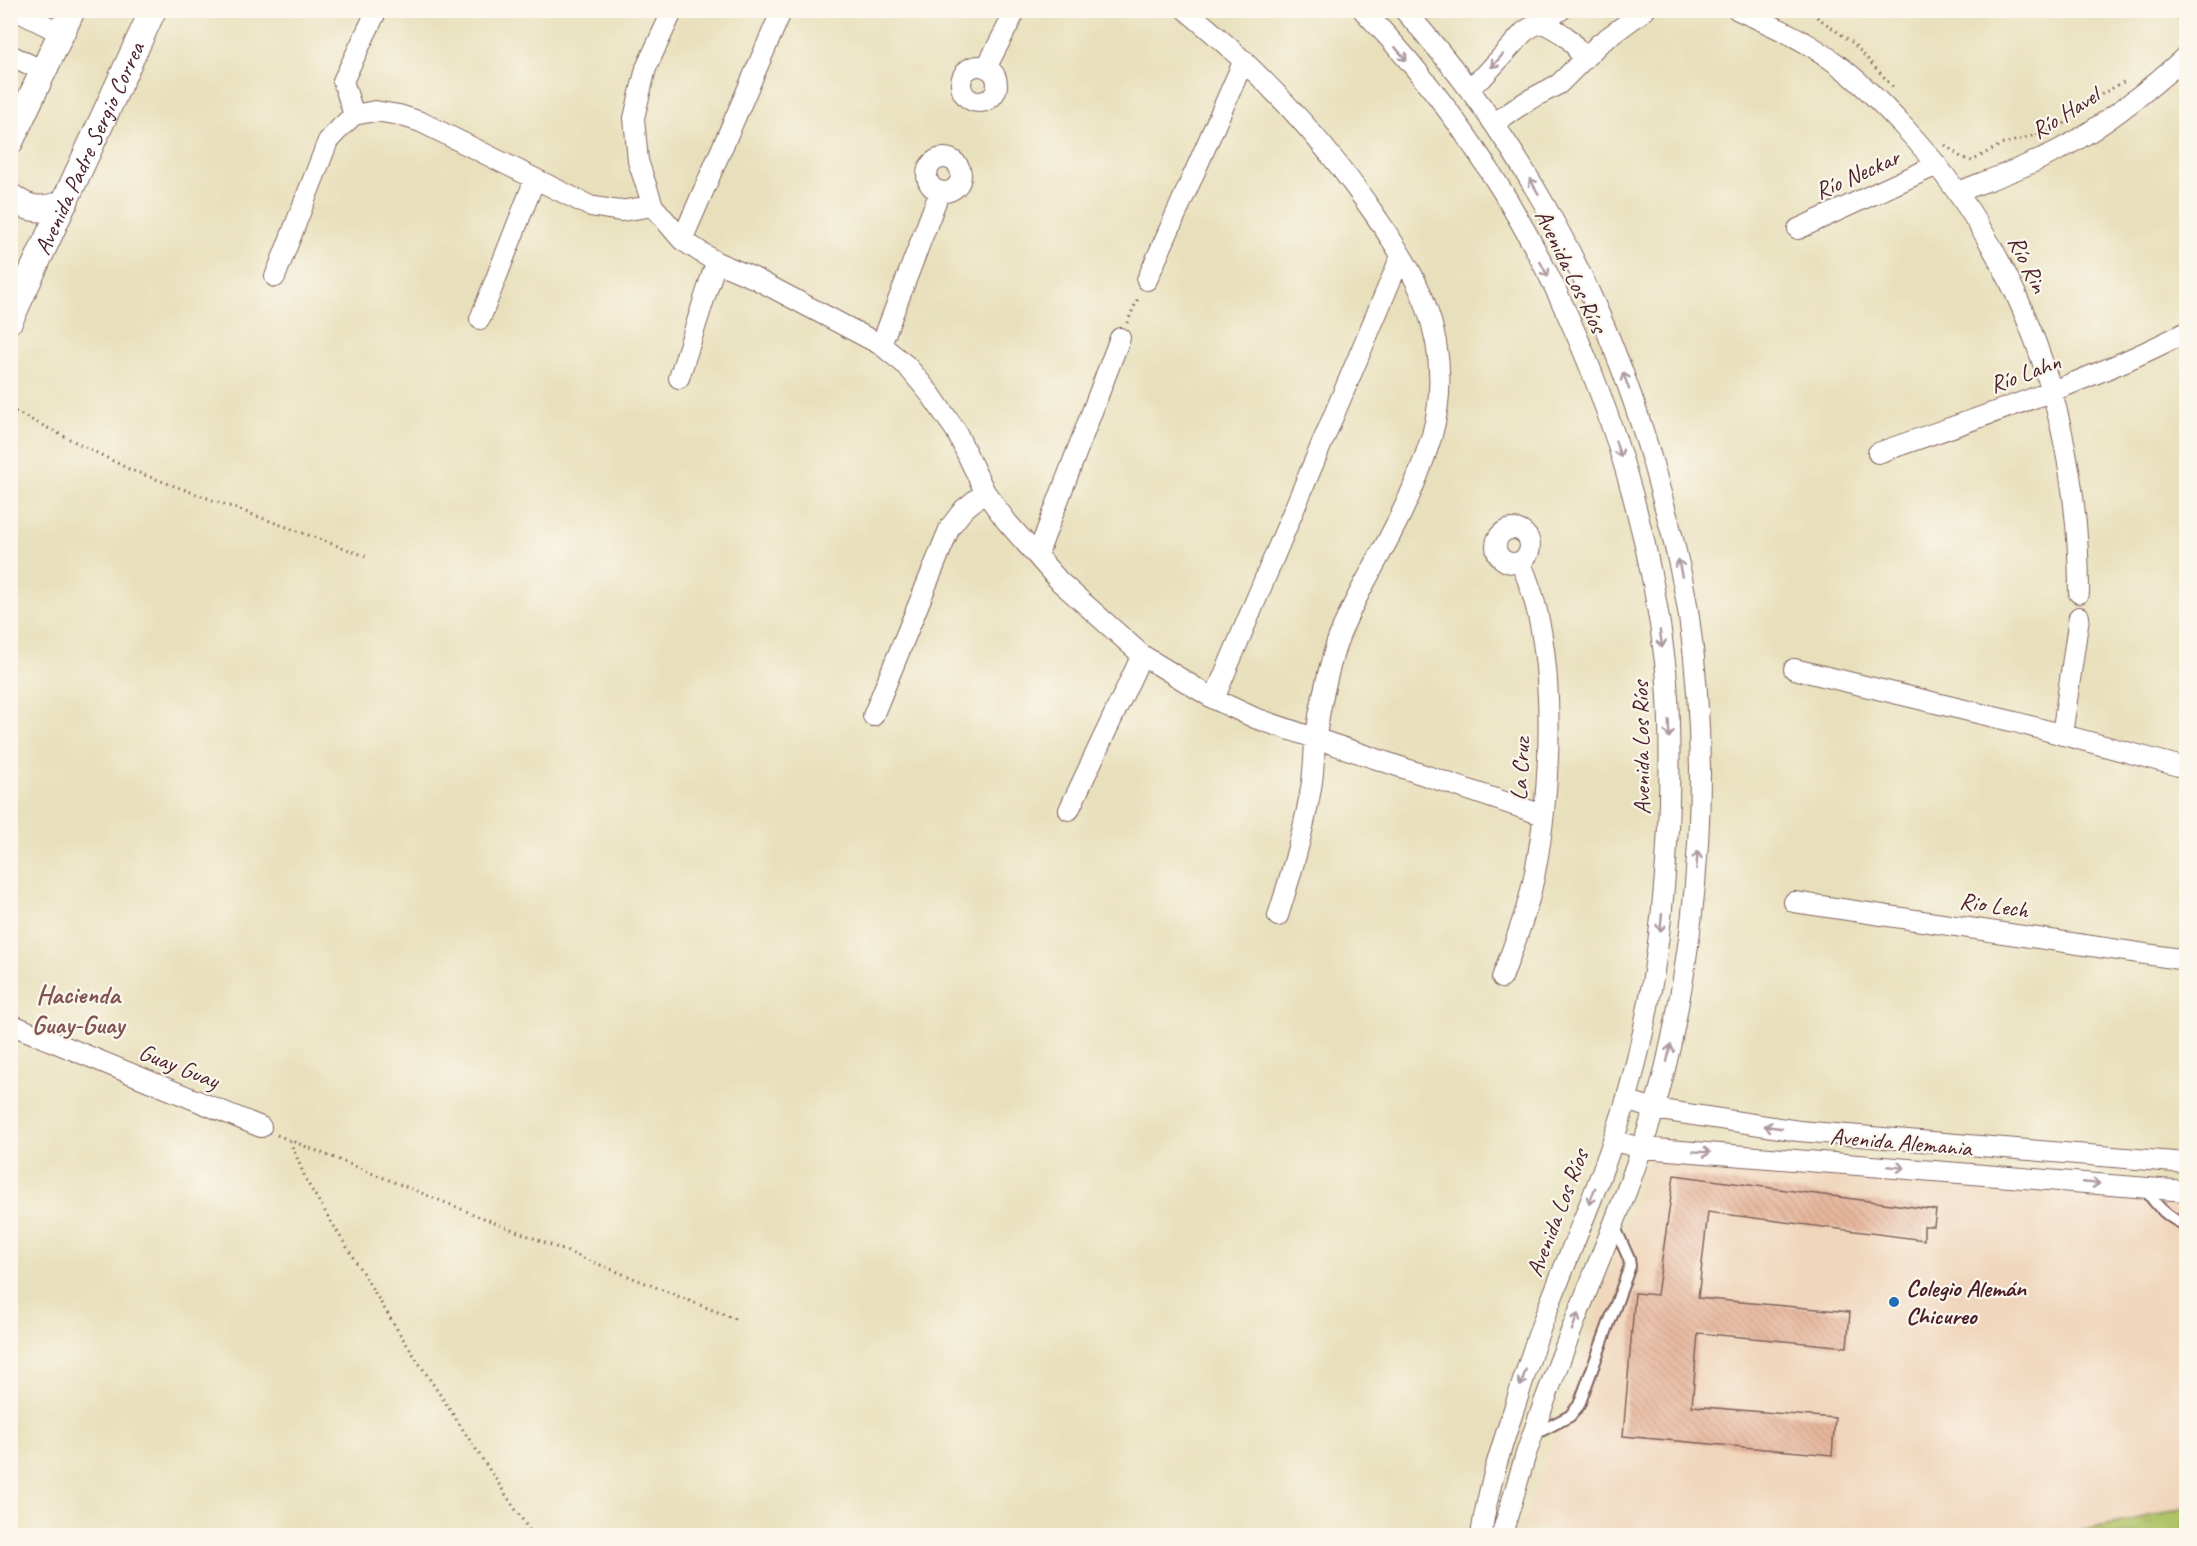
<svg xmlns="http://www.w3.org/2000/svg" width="2197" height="1546" viewBox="0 0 2197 1546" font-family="Caveat,sans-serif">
	<defs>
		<pattern id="grass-tufts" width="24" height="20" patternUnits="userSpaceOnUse" patternTransform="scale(1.5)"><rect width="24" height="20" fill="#afc367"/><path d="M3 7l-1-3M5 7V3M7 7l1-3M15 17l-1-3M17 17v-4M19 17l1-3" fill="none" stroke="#98a75a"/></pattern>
		<pattern id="building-back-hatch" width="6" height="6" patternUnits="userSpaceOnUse" patternTransform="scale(1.5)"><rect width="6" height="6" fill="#e6b69c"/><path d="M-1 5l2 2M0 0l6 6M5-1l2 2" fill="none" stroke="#c79c87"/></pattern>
	</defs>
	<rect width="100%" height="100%" fill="#fbf7ec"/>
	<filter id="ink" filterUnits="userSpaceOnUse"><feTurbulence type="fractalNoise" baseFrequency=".0167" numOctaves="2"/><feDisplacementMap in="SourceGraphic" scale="12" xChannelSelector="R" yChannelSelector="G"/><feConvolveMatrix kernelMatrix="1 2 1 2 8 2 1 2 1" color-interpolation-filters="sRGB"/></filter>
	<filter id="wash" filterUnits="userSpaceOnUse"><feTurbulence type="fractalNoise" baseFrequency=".008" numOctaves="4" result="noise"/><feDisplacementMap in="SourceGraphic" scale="24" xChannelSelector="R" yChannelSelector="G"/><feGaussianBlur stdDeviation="1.35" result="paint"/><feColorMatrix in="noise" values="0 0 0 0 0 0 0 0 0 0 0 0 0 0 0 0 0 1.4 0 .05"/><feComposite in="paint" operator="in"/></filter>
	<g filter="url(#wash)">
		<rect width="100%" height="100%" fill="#e8e0bc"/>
		<!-- built -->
		<path fill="#f0d6bc" d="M1654,1153l532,47v308l-124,28h-493l-45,-12 124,-362z"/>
		<!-- grass -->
		<path fill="url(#grass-tufts)" stroke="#7c7149" stroke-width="1.5" d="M2186,1508v27h-124z"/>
		<g id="blocks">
			<!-- building -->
			<path fill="url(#building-back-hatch)" d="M1674,1175l262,35 -2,16h-10v14l-216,-28 -10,86 152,14 -3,35 -149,-14 -6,73 143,12 -3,37 -209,-19 12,-143 22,2z"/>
		</g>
	</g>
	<g filter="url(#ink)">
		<use href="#blocks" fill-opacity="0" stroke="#81635e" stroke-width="1.5"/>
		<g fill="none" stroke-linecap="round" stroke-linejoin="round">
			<!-- service casing -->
			<g stroke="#81635e" stroke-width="14">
				<path id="service" d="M2145,1188c10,17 22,30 41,37
					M1533,1435l37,-19 9,-11 51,-139 -1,-7 -15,-34"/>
			</g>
			<!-- minor casing -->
			<g stroke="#81635e" stroke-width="22">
				<path id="minor" d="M15,10l46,23
					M673,10l-27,58 -12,50 4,43 15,45 29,34 34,22 38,16 127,67 59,-154
					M1186,10c73,60 138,130 191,208 18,27 37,55 48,85 16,43 19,88 7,132 -10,32 -23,65 -39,95 -19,38 -43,75 -57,115 -9,30 -16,60 -20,91 -2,15 -2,31 -4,46 -7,46 -20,90 -34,134
					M1363,10c169,175 276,419 303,660 4,43 4,88 3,131 -3,101 -15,202 -43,300 -21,70 -51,138 -78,207 -13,33 -23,67 -34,101 -14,42 -27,83 -33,127
					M1404,10c125,138 212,307 258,487 11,40 21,80 27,120 21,148 11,302 -23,448 -20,85 -55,165 -87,246 -19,49 -38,97 -54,146 -8,26 -15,53 -24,79
					M1738,10c33,15 66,29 95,51 26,19 48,42 70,65 119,127 176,294 176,467
					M2185,10l1,2
					M1541,22c20,10 34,17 41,38
					M10,55l33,16
					M961 84a18 18 0 1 1 36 0a18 18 0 1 1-36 0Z
					M986,68l30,-58
					M1468,88l16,-12 41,-45 36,-21
					M354,115l-11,-34 34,-71
					M1494,123l33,-22 32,-17 40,-40 46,-34
					M927 175a17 17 0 1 1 34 0a17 17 0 1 1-34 0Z
					M1958,192c41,-16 85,-31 122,-54 38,-23 74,-53 106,-82
					M1798,229l139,-64
					M682,240l100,-230
					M275,277l53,-136 13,-14 13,-12 21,-4 24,4 22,7 169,84 30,5 33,-5
					M1147,280l97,-220
					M480,319l55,-140
					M881,345l26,21 24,29 25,36 29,61 22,30 53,60 82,73 72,44 41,19 288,97
					M679,378l37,-116
					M1878,453c104,-37 210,-70 308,-121
					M1496 546a17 17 0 1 1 34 0a17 17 0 1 1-34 0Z
					M1037,556l83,-218
					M1794,669l221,53 171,46
					M1214,699l187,-443
					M873,716l77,-189 14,-18 21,-17
					M2062,735l17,-118
					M1069,810l73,-155
					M1794,902l392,58
					M1502,978c10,-28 21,-55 28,-83 22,-90 31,-249 -10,-333
					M10,1024l251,103
					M1626,1100l28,9 145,22 387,32
					M1613,1141l30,7 543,43"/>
			</g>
			<!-- tertiary casing -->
			<g stroke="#81635e" stroke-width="28">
				<g id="tertiary">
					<path d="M10,142l62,-132"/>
					<path d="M10,196c18,15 35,16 55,6"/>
					<path id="s1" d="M10,320l143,-310"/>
				</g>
			</g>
			<!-- path -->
			<path stroke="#81635e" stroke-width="3" stroke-dasharray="1.5 4.5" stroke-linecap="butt" d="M1807,10l46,33 40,44
				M2064,124c23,-24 35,-28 63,-44
				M1945,145l16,12 11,4 28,-16 53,-15
				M1127,323l12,-27
				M10,409l121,61 237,87
				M277,1135l458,184
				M290,1141l17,41 93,152 133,202"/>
			<!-- service -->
			<use href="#service" stroke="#fff" stroke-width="10"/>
			<!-- minor -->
			<use href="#minor" stroke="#fff" stroke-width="20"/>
			<!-- tertiary -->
			<use href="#tertiary" stroke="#fff" stroke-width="26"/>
		</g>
		<!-- one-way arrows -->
		<defs><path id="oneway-shaft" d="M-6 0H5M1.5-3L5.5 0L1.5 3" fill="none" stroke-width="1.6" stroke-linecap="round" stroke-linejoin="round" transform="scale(1.5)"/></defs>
		<g stroke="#ae9aa0">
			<use href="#oneway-shaft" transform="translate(1401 54) rotate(50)"/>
			<use href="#oneway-shaft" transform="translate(1497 61) rotate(132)"/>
			<use href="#oneway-shaft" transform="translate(1534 186) rotate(-120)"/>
			<use href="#oneway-shaft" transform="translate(1544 269) rotate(63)"/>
			<use href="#oneway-shaft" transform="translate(1626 381) rotate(-110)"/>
			<use href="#oneway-shaft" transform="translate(1618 449) rotate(72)"/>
			<use href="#oneway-shaft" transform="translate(1680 568) rotate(-102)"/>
			<use href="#oneway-shaft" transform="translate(1661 639) rotate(82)"/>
			<use href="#oneway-shaft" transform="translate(1669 729) rotate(88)"/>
			<use href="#oneway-shaft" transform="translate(1697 860) rotate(-86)"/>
			<use href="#oneway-shaft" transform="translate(1661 923) rotate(96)"/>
			<use href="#oneway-shaft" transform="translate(1669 1053) rotate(-77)"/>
			<use href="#oneway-shaft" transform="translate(1773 1127) rotate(-172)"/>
			<use href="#oneway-shaft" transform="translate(1702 1152) rotate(4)"/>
			<use href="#oneway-shaft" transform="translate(1896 1167) rotate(5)"/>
			<use href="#oneway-shaft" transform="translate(2091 1183) rotate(5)"/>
			<use href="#oneway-shaft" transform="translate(1592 1196) rotate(111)"/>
			<use href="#oneway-shaft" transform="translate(1575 1322) rotate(-69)"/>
			<use href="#oneway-shaft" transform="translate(1523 1378) rotate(108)"/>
		</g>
	</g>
	<!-- markers -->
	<circle fill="#1f6fb2" stroke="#fbf7ec" stroke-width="2" cx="1894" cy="1302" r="6"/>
	<g text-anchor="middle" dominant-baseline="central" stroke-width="4.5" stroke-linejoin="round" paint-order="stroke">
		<!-- street labels -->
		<g font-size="24" fill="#4a1f2b" stroke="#fbf7ec">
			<text transform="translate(2065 113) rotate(-32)">Río Havel</text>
			<text stroke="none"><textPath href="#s1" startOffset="189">Avenida Padre Sergio Correa</textPath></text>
			<text transform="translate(1857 174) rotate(-24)">Río Neckar</text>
			<text transform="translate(2028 264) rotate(64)">Río Rin</text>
			<text transform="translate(1571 271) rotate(64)">Avenida Los Ríos</text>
			<text transform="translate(2025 373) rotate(-20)">Río Lahn</text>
			<text transform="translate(1641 748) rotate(-91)">Avenida Los Ríos</text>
			<text transform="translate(1520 769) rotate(-87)">La Cruz</text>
			<text transform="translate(1994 905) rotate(8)">Rio Lech</text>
			<text transform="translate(179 1066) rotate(22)">Guay Guay</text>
			<text transform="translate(1901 1142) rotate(5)">Avenida Alemania</text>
			<text transform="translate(1557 1213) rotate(-69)">Avenida Los Ríos</text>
		</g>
		<!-- poi labels -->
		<g font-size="24" font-weight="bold" fill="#4a1f2b" stroke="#fbf7ec" text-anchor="start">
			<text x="1906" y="1288">Colegio Alemán<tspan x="1906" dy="28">Chicureo</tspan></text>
		</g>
		<!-- neighbourhood labels -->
		<g font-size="26" font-weight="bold" fill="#815453" stroke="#fbf7ec">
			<text x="78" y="994">Hacienda<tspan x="78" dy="30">Guay-Guay</tspan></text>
		</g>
	</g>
	<!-- margin -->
	<rect width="2197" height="1546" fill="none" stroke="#fbf7ec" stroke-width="36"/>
</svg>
